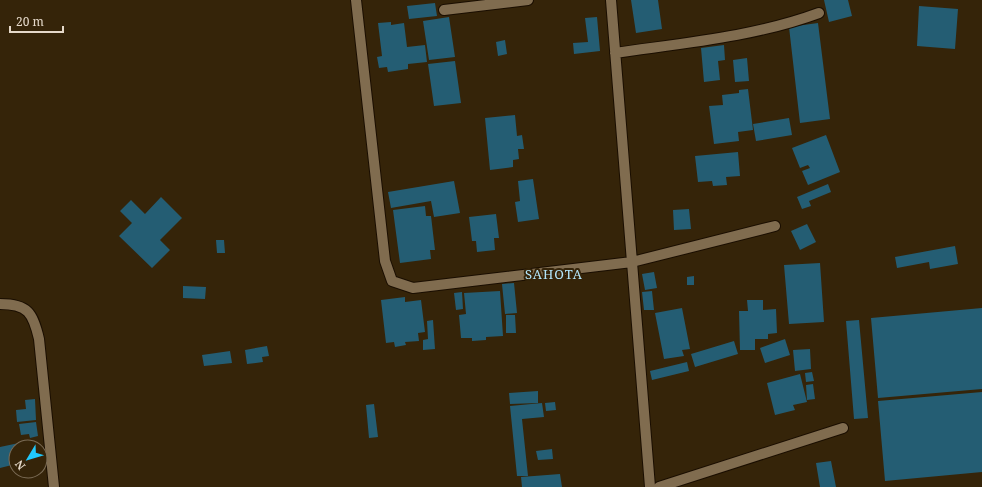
<svg xmlns="http://www.w3.org/2000/svg" width="982" height="487" viewBox="0 0 982 487" font-family="'Noto Serif',serif">
	<rect width="100%" height="100%" fill="#352409"/>
	<!-- building -->
	<path fill="#245d73" d="M631,0h27l4,29 -26,4z
		M824,0h24l4,16 -23,6z
		M435,3l2,13 -28,3 -2,-13z
		M919,6l39,3 -3,40 -38,-3z
		M449,17l6,40 -26,3 -6,-39z
		M597,17l3,34 -26,3 -1,-11 15,-1 -3,-24z
		M391,22v3l13,-2 3,24 18,-2 2,17 -19,2v5l-20,3 -1,-5 -8,1 -2,-11 5,-1 -4,-33z
		M818,23l12,96 -30,4 -11,-96z
		M505,40l2,14 -9,2 -2,-14z
		M724,45l1,15 -7,1 2,19 -16,2 -3,-34z
		M747,58l2,23 -14,1 -2,-22z
		M455,61l6,42 -27,3 -6,-42z
		M748,89l5,41 -15,2 1,9 -25,3 -5,-38 14,-1 -1,-10 17,-2v-3z
		M515,115l2,21 5,-1 2,14h-6l1,10 -6,1v7l-23,3 -5,-52z
		M789,118l3,17 -36,6 -3,-17z
		M826,135l14,37 -32,13 -6,-14 8,-3 -2,-3 -8,3 -8,-20z
		M738,152l2,24 -14,1 1,8 -14,1 -1,-5 -14,1 -3,-26z
		M533,179l6,40 -21,3 -3,-20 5,-1 -2,-20z
		M454,181l6,32 -26,4 -3,-16 -40,7 -3,-16z
		M828,184l3,8 -22,9 2,5 -9,3 -5,-12z
		M161,197l21,21 -22,22 10,10 -18,18 -33,-32 13,-13 -12,-12 11,-11 14,14z
		M425,206l1,10h5l4,34h-5l1,9 -31,4 -7,-53z
		M689,209l2,20 -17,1 -1,-20z
		M496,214l3,24h-5l1,12 -18,2 -1,-11h-4l-3,-24z
		M807,224l9,18 -16,8 -9,-19z
		M216,240h8l1,13h-8z
		M955,246l3,18 -28,5 -1,-7 -32,6 -2,-11z
		M820,263l4,59 -35,2 -5,-59z
		M654,272l3,16 -12,2 -3,-16z
		M694,276v9h-7v-8z
		M514,283l3,30 -12,1 -3,-30z
		M183,286l23,1 -1,12 -22,-1z
		M500,291l3,45 -17,1v3l-14,1v-3h-11l-2,-23 7,-1 -2,-21z
		M652,291l2,19h-10l-2,-18z
		M462,292l1,17 -7,1 -2,-17z
		M405,297v5l16,-2 4,32 -7,1 1,8 -14,1 1,3 -11,2 -1,-5 -8,1 -5,-43z
		M747,300h16v10l13,-1 1,24 -9,1v5h-13v11h-15l-1,-39h9z
		M682,308l8,41 -8,1 2,6 -20,3 -9,-46z
		M982,308v81l-104,9 -7,-80z
		M506,315h9l1,18h-10z
		M433,320l2,29 -12,1v-10l5,-1 -1,-18z
		M859,320l9,98 -14,1 -8,-98z
		M785,339l5,16 -25,8 -5,-15z
		M734,341l4,13 -43,13 -4,-13z
		M267,346l2,10 -7,1 1,5 -16,2 -2,-14z
		M810,349l1,20 -16,2 -2,-21z
		M230,351l2,12 -28,3 -2,-11z
		M687,362l2,9 -37,9 -2,-9z
		M812,372l2,9 -8,1 -1,-9z
		M800,374l7,28 -14,3 2,5 -20,5 -8,-32z
		M813,384l2,15 -8,1 -1,-15z
		M538,391v12l-28,1 -1,-11z
		M982,392v80l-97,9 -7,-80z
		M35,399l1,21 -19,2 -1,-12 10,-1 -1,-9z
		M555,402l1,8 -10,1 -1,-8z
		M542,403l2,14 -22,2 6,57h-11l-7,-70z
		M374,404l4,33 -9,1 -3,-33z
		M36,422l2,14 -8,2 -1,-4 -8,1 -2,-11z
		M33,440l2,7h-19v17l-16,4v-21z
		M552,449l1,10 -15,1 -2,-9z
		M831,461l5,26h-16l-4,-24z
		M560,474l2,13h-40l-1,-10z"/>
	<g fill="none" stroke-linecap="round" stroke-linejoin="round">
		<!-- street casing -->
		<g stroke="#1a0e00" stroke-width="12">
			<path id="street" d="M356,0l29,261 7,20 21,7 219,-26 143,-36
				M611,0l39,487
				M444,10l84,-10
				M615,53c69,-10 139,-16 204,-40
				M0,304c28,0 33,9 39,35l15,148
				M659,487l184,-59"/>
		</g>
		<!-- street -->
		<use href="#street" stroke="#806c4f" stroke-width="10"/>
	</g>
	<g text-anchor="middle" dominant-baseline="central" stroke-width="4" stroke-linejoin="round" paint-order="stroke">
		<!-- quarter labels -->
		<g font-size="13" letter-spacing="1" fill="#b3e6fb" stroke="#352409">
			<text x="554" y="274">SAHOTA</text>
		</g>
	</g>
	<!-- north arrow -->
	<g transform="translate(28 459) rotate(232)"><circle r="19" fill="#352409" stroke="#7b6c56"/>
	<path d="M0-3L7 15L0 10L-7 15Z" fill="#21c9fd"/>
	<text y="-6" font-size="11" font-weight="bold" text-anchor="middle" fill="#e5d9ca">N</text>
	</g>
	<!-- scale -->
	<path d="M10 26v6h53v-6" fill="none" stroke="#e5d9ca" stroke-width="2"/>
	<text x="16" y="26" font-size="12" fill="#e5d9ca" stroke="#352409" stroke-width="3" paint-order="stroke">20 m</text>
</svg>
